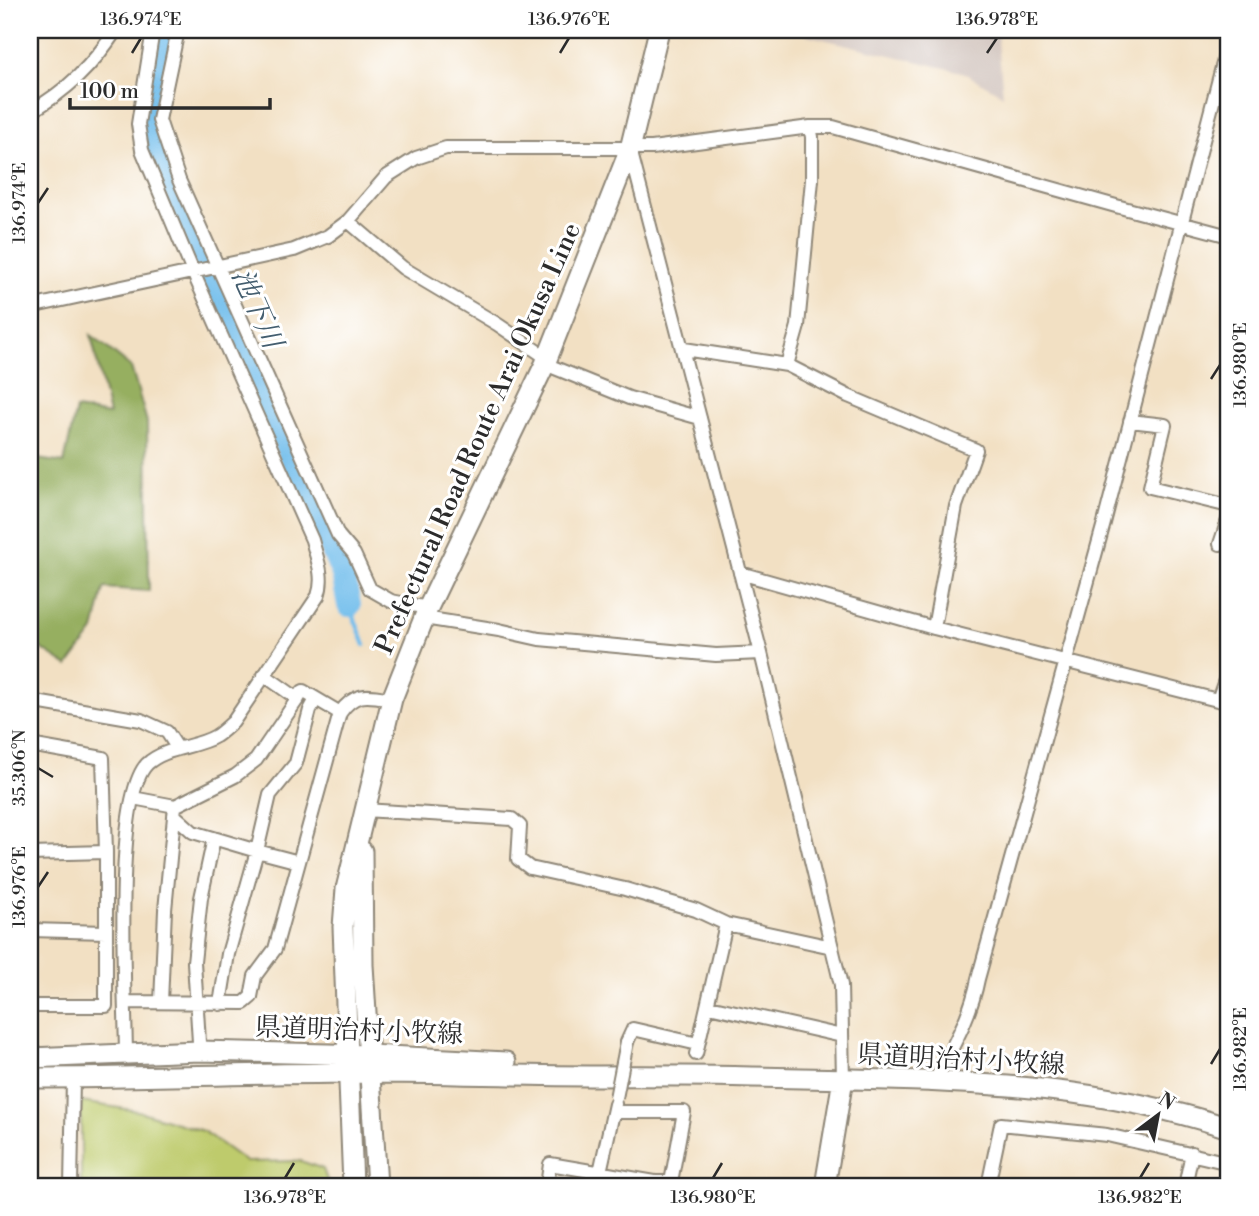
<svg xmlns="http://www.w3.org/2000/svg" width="1259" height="1216" font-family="'Libre Bodoni','Noto Serif JP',serif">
	<rect width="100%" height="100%" fill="#fff"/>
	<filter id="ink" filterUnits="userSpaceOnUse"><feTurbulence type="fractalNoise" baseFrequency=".0143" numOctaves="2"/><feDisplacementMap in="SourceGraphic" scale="14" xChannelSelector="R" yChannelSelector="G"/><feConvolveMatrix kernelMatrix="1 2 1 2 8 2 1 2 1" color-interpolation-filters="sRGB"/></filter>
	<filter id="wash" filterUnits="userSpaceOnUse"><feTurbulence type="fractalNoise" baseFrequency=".00686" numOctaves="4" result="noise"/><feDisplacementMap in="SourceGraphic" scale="28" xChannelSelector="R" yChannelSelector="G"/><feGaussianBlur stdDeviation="1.57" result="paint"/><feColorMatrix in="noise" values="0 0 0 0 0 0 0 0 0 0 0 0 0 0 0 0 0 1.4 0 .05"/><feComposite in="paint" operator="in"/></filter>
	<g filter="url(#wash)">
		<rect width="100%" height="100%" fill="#f2e0c3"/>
		<path fill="#cfc1ba" d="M785,30h212l6,65 -41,-23z"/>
		<path fill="#becb6c" stroke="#747b4c" stroke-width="2" d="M81,1102l57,9 65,20 43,31 55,-1 22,8 6,17h-248z"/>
		<path fill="#96af60" stroke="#606d46" stroke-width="2" d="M91,335l40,32 16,55 2,169 -45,-3 -10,43 -26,35 -38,-25v-183l34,5 12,-54 33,6z"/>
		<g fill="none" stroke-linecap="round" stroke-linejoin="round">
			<path stroke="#72beec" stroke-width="4.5" d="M349,605l16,40"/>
			<path stroke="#72beec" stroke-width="24" d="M165,30l-17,62v24l5,30 190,428 6,31"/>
		</g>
	</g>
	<g filter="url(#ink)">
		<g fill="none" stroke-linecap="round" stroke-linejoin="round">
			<g stroke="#8e8677" stroke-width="16">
				<path id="street" d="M178,30l-19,90 20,60 159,355 16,19 16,35 21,12 37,7
					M30,112c38,-22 62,-46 86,-82
					M630,149l131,504 80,332 2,94
					M348,221l55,47 94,56 50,34
					M30,307l264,-57 34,-14 20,-15 38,-44 30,-19 30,-10h206l158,-21h23l283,79 113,30
					M684,349l103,16 11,-39 14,-146v-43l-2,-10
					M545,364l84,34 71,20
					M787,365l61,31 128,54 -20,56 -22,122
					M1130,421l35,4 -15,62 79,19
					M1220,544l9,-27
					M740,573l194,55 295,75
					M424,618l75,12 40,9 177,16 45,-2
					M264,675l34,24
					M1218,700l11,-31
					M30,701l111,19 26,12 11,17
					M30,745l73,13 3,94v154h-76
					M133,798l42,8
					M364,810l148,9 8,7 -2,33 12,9 95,21 71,21 30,14 106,23
					M174,815l19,17 64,19 13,-56 26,-32 14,-53 6,-11
					M30,854l76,-2
					M30,930l76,2
					M125,1002l119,1 7,-6 4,-21 20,-27 65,-236c15,-22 28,-18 52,-14
					M161,1002l4,-92 10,-104 60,-30 21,-16 47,-69 37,22
					M220,1004l8,-50 29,-103 42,11
					M709,1006l133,30
					M199,1042l-5,-80 7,-64 13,-60
					M627,1042l6,-13 65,15
					M696,1054l30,-130
					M126,1056c0,-56 -14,-256 21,-292 18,-17 49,-16 69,-28 6,-4 12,-10 17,-14l85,-126c7,-19 -1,-37 -6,-56l-119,-268 -51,-122 -4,-26 15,-94
					M935,1081c17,-34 36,-65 43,-102l126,-456 125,-483
					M30,1145h2l-1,41
					M600,1172l15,-68
					M71,1186l2,-108
					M547,1186l3,-22 105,18h16l13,-70h-70
					M988,1186l13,-62 106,11 122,28
					M1185,1186l7,-33"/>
			</g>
			<g stroke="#8e8677" stroke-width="23">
				<path id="secondary" d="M362,851l1,114 14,221
					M30,1058l169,-7 170,4 137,7
					M30,1078c113,0 226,-5 339,-5 76,0 153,3 230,3 84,-1 169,1 254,3 131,3 250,8 376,49
					M353,1186l-10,-259 3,-38 46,-190 36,-91 117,-244 85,-215 29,-119
					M825,1186l18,-107"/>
			</g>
			<use href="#street" stroke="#fff" stroke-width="12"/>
			<use href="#secondary" stroke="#fff" stroke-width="19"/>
			<g stroke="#8e8677" stroke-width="16" stroke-linecap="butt">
				<path id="street-bridge" d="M616,1098l11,-56"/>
			</g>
			<use href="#street-bridge" stroke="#fff" stroke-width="12"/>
		</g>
	</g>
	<path fill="none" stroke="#2b2b2b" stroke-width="2.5" d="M132,53l9,-15M560,53l9,-15M987,53l10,-15M38,203l10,-15M1211,379l9,-14M38,768l15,9M38,887l10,-15M1211,1064l9,-15M285,1178l9,-15M713,1178l9,-15M1140,1178l9,-15"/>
	<g text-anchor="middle" stroke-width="6" stroke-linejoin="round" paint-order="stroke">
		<g font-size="26" fill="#2b2b2b" stroke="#fff">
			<text transform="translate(477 438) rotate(-66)" y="9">Prefectural Road Route Arai Okusa Line</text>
			<text transform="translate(359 1030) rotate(2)" y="9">県道明治村小牧線</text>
			<text transform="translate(961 1059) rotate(3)" y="9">県道明治村小牧線</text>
		</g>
		<g font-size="28" font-style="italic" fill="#445e6f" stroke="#fff">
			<text transform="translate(258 308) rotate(66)" y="10">池下川</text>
		</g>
	</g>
	<rect width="1259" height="1216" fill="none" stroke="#fff" stroke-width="77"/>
	<g transform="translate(1158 1115) rotate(32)" stroke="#ffffff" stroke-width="5" paint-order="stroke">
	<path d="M0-5L12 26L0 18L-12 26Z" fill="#2b2b2b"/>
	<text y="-10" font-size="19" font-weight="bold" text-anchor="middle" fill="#2b2b2b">N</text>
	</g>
	<path d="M70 98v10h200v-10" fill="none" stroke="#2b2b2b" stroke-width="3.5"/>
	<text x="80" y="98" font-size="21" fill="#2b2b2b" stroke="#ffffff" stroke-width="5" paint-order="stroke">100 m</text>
	<rect x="38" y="38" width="1182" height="1140" fill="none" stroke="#2b2b2b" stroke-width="2.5"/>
	<g font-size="18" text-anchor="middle" fill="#2b2b2b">
		<text x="141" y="25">136.974°E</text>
		<text x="569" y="25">136.976°E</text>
		<text x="997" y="25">136.978°E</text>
		<text transform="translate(19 203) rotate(-90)" y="6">136.974°E</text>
		<text transform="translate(1240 365) rotate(-90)" y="6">136.980°E</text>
		<text transform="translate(19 768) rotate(-90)" y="6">35.306°N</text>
		<text transform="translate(19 887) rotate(-90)" y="6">136.976°E</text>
		<text transform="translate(1240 1049) rotate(-90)" y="6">136.982°E</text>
		<text x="285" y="1203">136.978°E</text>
		<text x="713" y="1203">136.980°E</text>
		<text x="1140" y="1203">136.982°E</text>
	</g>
</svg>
